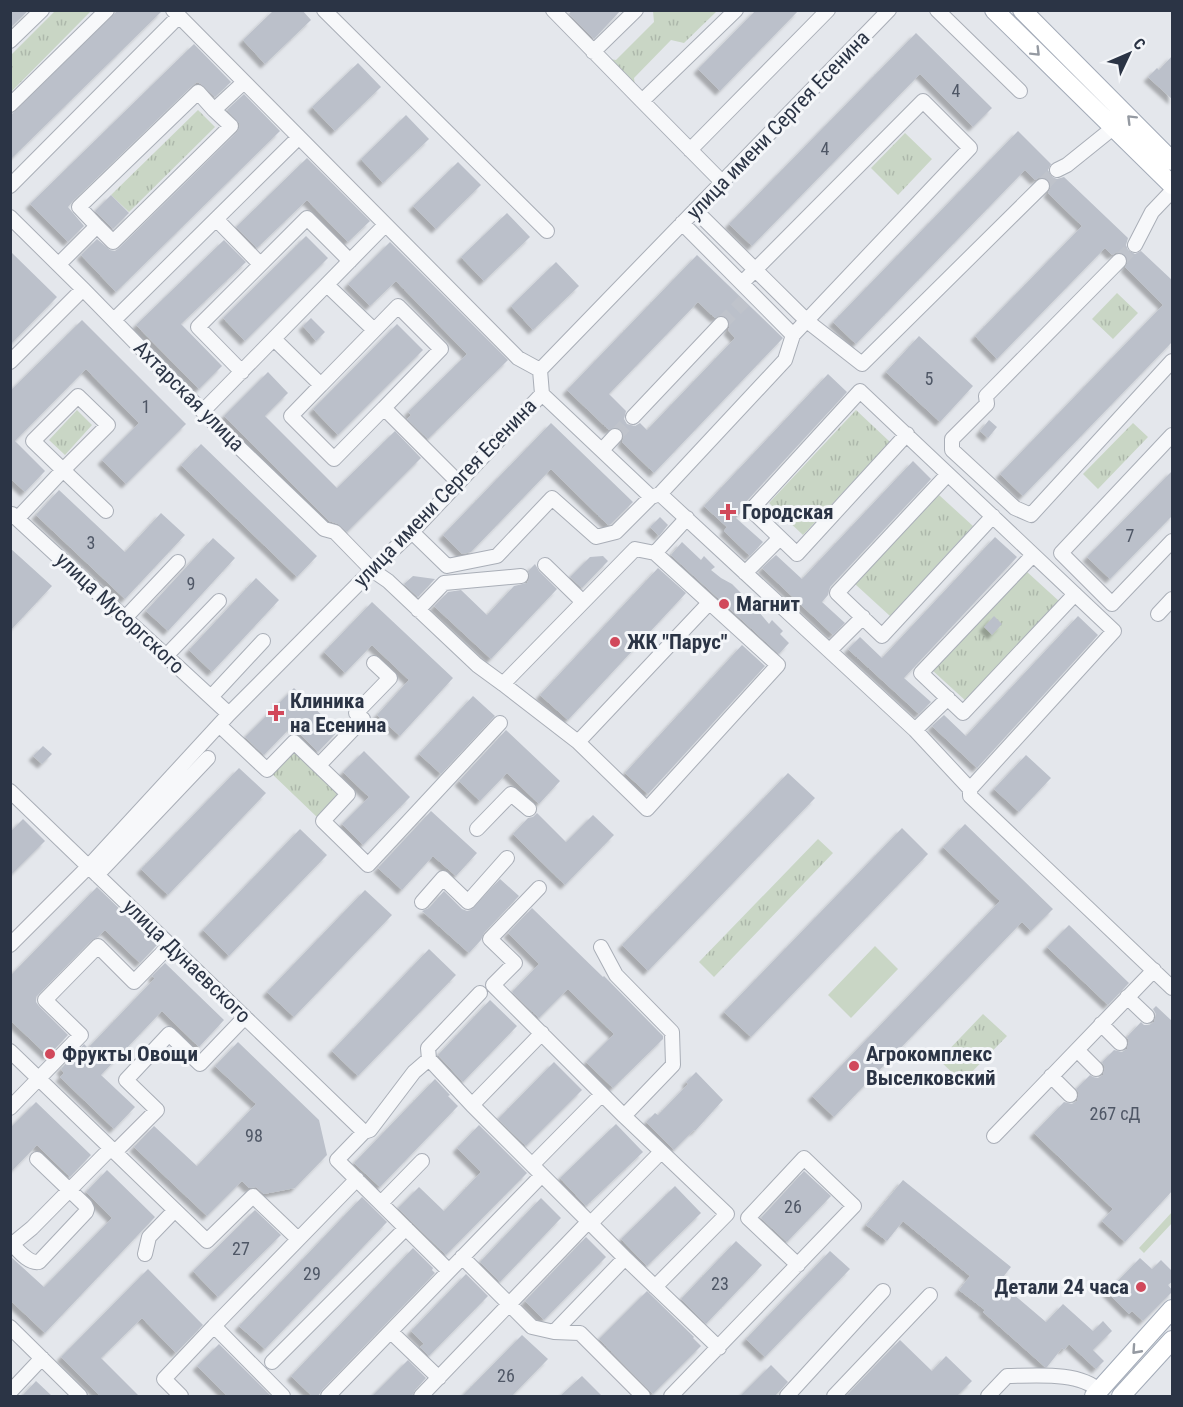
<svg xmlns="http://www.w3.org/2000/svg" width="1183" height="1407" font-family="'Roboto Condensed',sans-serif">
	<defs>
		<pattern id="park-tufts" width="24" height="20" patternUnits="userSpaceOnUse" patternTransform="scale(1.5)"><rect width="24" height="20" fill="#c9d6c5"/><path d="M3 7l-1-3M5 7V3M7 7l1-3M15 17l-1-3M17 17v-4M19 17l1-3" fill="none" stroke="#adb8ab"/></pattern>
		<filter id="shadow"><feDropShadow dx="-4.5" dy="4.5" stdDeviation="1.5" flood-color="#0004"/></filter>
	</defs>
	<rect width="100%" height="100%" fill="#e4e7ec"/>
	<path fill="#c9d6c5" d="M875,946l23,23 -47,49 -23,-23z
		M1172,1212v11l-28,30 -5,-5z"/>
	<path fill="url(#park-tufts)" d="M55,11h36l-80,81v-37z
		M653,11h64l-33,32 -13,-3 -37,38 1,8 -28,-24 3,-3 6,1 38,-38z
		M198,110l17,17 -86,85 -18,-17z
		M905,133l27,26 -34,36 -27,-27z
		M1117,293l21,20 -25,26 -21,-20z
		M77,410l15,15 -27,30 -16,-15z
		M856,410l34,32 -87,93 -34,-32z
		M1133,423l15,14 -50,52 -15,-15z
		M939,495l34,31 -83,90 -35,-32z
		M1026,571l34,31 -93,100 -35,-32z
		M293,747l50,47 -24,25 -49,-47z
		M818,839l15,14 -119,124 -15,-15z
		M983,1014l24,22 -45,46 -23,-22z"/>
	<path fill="#bbc0ca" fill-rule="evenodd" filter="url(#shadow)" d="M10,10h19l-19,18z
		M118,10h45l-153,150v-44z
		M274,10h28l9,10 -46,44 -22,-24z
		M572,10h49l-27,29 -25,-25z
		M756,10h43l-79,81 -22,-22z
		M916,33l76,75 -19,19 -53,-53 -168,172 -23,-22z
		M194,44l37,38 -16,15 -14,-13 -4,-2 -5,4 -119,115 -5,6 16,19 -16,16 -38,-38z
		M1173,55v45l-25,-23 9,-9 2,2z
		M358,63l23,24 -46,44 -23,-24z
		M244,94l36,37 -164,161 -35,-37 16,-16 13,11 5,1 4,-3 118,-116 3,-6 -1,-3 -12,-13z
		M406,115l23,24 -46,44 -22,-24z
		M1018,131l33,33 -3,6 4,7 5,2 7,-2 64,61 -2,7 2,5 7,4 6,-3 32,30v60l-150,155 -23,-22 163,-169 -38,-38 2,-3 1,-5 -3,-5 -8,-2 -5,3 -7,-7 -108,111 -22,-23 107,-110 -34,-33 2,-4 1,-5 -3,-5 -8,-2 -5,3 -10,-10 -169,174 -23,-22z
		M307,158l63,63 -22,21 -41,-42 -50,48 -21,-21z
		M458,162l23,23 -45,44 -23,-23z
		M111,195l18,18 -16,16 -18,-18z
		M507,213l23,24 -46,44 -23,-24z
		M306,236l22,22 -83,83 -22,-23z
		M224,240l22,22 -65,62 41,42 -23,23 -63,-64z
		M390,242l118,118 -80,79 -21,-20 4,-4 -3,-3 59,-58 -71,-73 -26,25 -22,-22z
		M10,251l47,46 -47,48z
		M697,255l86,83 -129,135 -32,-31 2,-5 -3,-7 -5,-3 -7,3 -42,-40zM698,302l17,16 8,-3 5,3 2,8 -2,4 7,8 -88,92 -7,-7 -5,3 -8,-2 -3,-5 2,-8 -17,-17z
		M556,262l23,24 -46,44 -22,-24z
		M311,318l14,14 -9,9 -13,-15z
		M82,320l104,104 -60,60 -24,-24 37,-37 -53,-54 -71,72 30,30 -20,21 -15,-14v-87z
		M397,324l26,26 -85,85 -25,-26z
		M919,336l54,50 -33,36 -54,-50z
		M268,372l20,21 -23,23 72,72 58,-57 26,27 -74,74 -9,-8 -9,-3 -105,-105z
		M828,374l19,18 -103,112 -2,7 -6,7 27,24 -13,14 -26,-25 3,-4 -23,-21z
		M989,420l8,7 -9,11 -8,-7z
		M551,423l82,79 -22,22 -3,1 -57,-56 -80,83 -9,2 -19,-19z
		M201,444l116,112 -20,21 -116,-112z
		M913,461l18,18 -101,108 -2,8 -6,7 23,21 -12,12 -71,-67 14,-13 26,24z
		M1173,470v45l-63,64 -23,-22z
		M59,490l66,62 36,-39 24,22 -60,64 -89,-84z
		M660,517l8,8 -9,11 -9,-9z
		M995,537l22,20 -113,121 27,24 -12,12 -71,-65 12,-12 22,21z
		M213,538l22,20 -67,73 -22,-20z
		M682,542l19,18 3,-4 11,11 -4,3 10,8 11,6 21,21 16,19 3,-4 11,11 -3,3 9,9 -10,11 -108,-99z
		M10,548l42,38 -42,45z
		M603,556l5,5 -26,27 -12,-11 20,-20z
		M535,564l4,7 18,18 -66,70 -57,-53 14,-14 13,-2 26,25 27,-29 13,-3 3,-7 -2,-5z
		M658,568l28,25 -118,127 -28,-25z
		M413,576l22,3 -17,18 -14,-13z
		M256,578l23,22 -67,72 -23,-22z
		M372,602l81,76 -53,58 -23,-21 32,-35 -37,-35 -27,28 -21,-21z
		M994,616l8,8 -10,11 -8,-8z
		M1078,616l20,19 -121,133 -45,-42 12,-11 22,21z
		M742,645l23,21 -117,128 -23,-21z
		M294,688l44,43 -20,21 -26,-26 -28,29 -19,-18z
		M473,696l22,20 -54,58 -22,-20z
		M506,730l54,51 -21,23 -32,-31 -27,28 -21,-20z
		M43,746l9,8 -10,10 -9,-8z
		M364,751l46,46 -47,48 -21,-21 27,-27 -26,-25z
		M1026,755l25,23 -32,34 -25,-23z
		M239,768l27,25 -98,102 -27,-26z
		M788,773l27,25 -167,173 -26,-26z
		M431,811l46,42 -21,23 -23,-20 -31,34 -24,-22z
		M537,813l29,29 27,-27 21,20 -49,50 -52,-51 15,-16 5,-1z
		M23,819l22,22 -35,35v-44z
		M965,824l88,85 -22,22 -9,-9 -188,195 -22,-21 188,-195 -57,-54z
		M902,828l26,26 -177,183 -27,-25z
		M300,829l27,26 -98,101 -26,-26z
		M500,879l19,17 -35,37 -3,7 -12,13 -47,-42 7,-3 15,-17 18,18 5,2 4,-1z
		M97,887l60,58 -17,18 -35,-33 -7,7 -6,3 -56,57v5l3,4 29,29 -20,21 -38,-36v-44z
		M365,890l27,25 -98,102 -27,-25z
		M532,908l71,69 1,-1 59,60v3l-50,49 -27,-26 28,-28 -45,-44h-2l-28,28 -27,-26 27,-28 -31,-31z
		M1069,925l60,58 -21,22 -61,-58z
		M429,949l27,26 -98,101 -26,-25z
		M165,963l59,57 -25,27 -37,-36 -61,64 34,32 -21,22 -54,-52 4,-4 -3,-4 23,-25 4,4 67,-70 -3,-2z
		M490,1000l27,26 -54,56 -25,-27z
		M1156,1006l17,16v168l-48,52 -23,-21 11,-12 -79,-76 30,-31 8,2 5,-3 2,-8 -3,-4 14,-14 3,2 5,1 5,-3 2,-8 -3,-5 12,-12 8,2 5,-3 2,-8 -2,-4 14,-15 3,3h5l5,-3 2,-8 -3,-5z
		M238,1042l81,78 8,35 -32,33 -31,6 -8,-7 -7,1 -7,-7 -35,35 -73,-69 20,-21 43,40 59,-62 -41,-38z
		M554,1062l28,28 -56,56 -28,-27z
		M696,1072l27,28 -28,31 -1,-1 -20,20 -28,-28 9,-9 3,2 30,-31 -2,-2z
		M435,1079l15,16 -2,1 10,10 -78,81 -26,-24z
		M36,1102l55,53 -21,22 -33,-32 -27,28v-45z
		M616,1124l27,28 -57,54 -26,-28z
		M479,1125l48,48 -81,82 -48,-47 21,-21 25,24 37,-39 -24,-24z
		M107,1170l48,47 -110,116 -35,-33v-44l34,31 68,-69 -26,-26z
		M804,1171l27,25 -44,46 -26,-24z
		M903,1180l108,87 -12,15 47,40 17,-18 30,27 10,-10 9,10 -19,19 11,11 -8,8 -27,-25 -5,6 -2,-2 -15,19h-2l-62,-55 2,-2 -26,-20 11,-14 -67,-55 -16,20 -21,-16z
		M675,1186l26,27 -54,53 -26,-27z
		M362,1197l25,25 -122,127 -26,-23z
		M541,1198l20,20 -61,64 -20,-20z
		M255,1210l26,25 -63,62 -25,-26z
		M586,1237l20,20 -62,63 -19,-19z
		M736,1241l26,24 -56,59 -25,-25z
		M413,1248l20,20 -1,2 3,3 -113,117 -4,6h-6l-21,-20z
		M830,1251l20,18 -85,88 -19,-18z
		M1140,1258l12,11 9,-9 12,12v9l-5,4 5,6 -30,30 -11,-10 -3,3 -22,-22z
		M148,1269l55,56 -27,28 -34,-35 -41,40 38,38h-39l-39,-39z
		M466,1274l22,22 -59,60 -9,-9 4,-3 -13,-13z
		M647,1291l47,46 -1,1 8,8 -48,48 -54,-55z
		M522,1335l26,24 -36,37h-50z
		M900,1340l32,31 14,-15 26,25 -15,15h-111z
		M219,1344l52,52h-44l-30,-30z
		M408,1360l18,18 -11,12 -3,6h-40z
		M771,1365l17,17 -13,14h-35z
		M582,1376l20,20h-42z
		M36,1381l16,15h-30z"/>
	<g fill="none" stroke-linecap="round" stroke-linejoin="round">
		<path stroke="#bfc3cb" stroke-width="14" stroke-dasharray="14 7" stroke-linecap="butt" d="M1042,186l15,-16
			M1119,261l16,-16
			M721,324l23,-23
			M615,436l18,-19"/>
		<g stroke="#a9aeb7" stroke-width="16">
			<path id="minor" d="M173,10l345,348 22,12
				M324,10l223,221
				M553,10l89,91
				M937,10l83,81
				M10,41l32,-31
				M593,52l43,-42
				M10,105l97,-95
				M690,150l138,-140
				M1057,170l10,-5 46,-37
				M722,182l-80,-81 94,-91
				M10,186l168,-169
				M695,210l112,111 55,43 180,-178
				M10,217l73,72 137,140 104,100 11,3 37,38 16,11 89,84 26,19 132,-135 20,4 123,112 -131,144 -69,-67 -75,-58
				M216,219l44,45
				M97,226l16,16 118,-116 -17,-16
				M1135,245l17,-33 20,-21
				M1119,261l-133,135 1,8 -35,35v11l63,58 16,7 141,-154
				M59,264l38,-38 -18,-19 119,-115 16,18 29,-27
				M742,283l181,-182 47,47 -177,187
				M327,285l47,45
				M114,320l184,-182
				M274,339l47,46 -30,31 43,43 50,-51 74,74
				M10,362l73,-73
				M242,372l-44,-45 109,-109 43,43
				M321,385l77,-79 43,43 -57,59
				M542,394l109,103 9,-3 255,236 55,59v7l202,192
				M203,411l182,-186
				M633,417l88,-93
				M907,434l-110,120 -46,-44 109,-119 254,240 -144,158
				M1172,435l-111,118 51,51 60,-63
				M602,450l13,-14
				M948,474l-111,119 45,43 111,-120
				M660,494l125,-134 8,-25 -111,-112
				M12,514l217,200
				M17,519l46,-49 -30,-29 45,-45 30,29 -45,45 43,41
				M412,532l35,34 50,-10 55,-58 44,39 20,-5 35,-35
				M655,553l32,-35
				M1033,555l-112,118 42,40 112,-119
				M545,565l38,37
				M745,573l35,-35
				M418,610l26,-27 77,-7
				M1158,614l14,-15
				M125,618l53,-56
				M830,650l33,-33
				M166,656l53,-55
				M211,697l52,-56
				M356,713l34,-35 -16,-15
				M219,725l48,45 27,-28 54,52 -25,27 45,44 132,-142
				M915,730l33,-32
				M578,742l131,-139
				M319,765l44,-46
				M10,791l354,341
				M477,829l34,-35 18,15
				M97,875l111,-117
				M539,888l-49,51 25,24 -22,22 131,131 103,98 -72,73
				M422,902l21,-24 25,24 39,-44
				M10,945l79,-79 140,-152 143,-144 40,-38 130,-138 -2,-24 349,-360
				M601,947l15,28 56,57 1,33 -49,51
				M480,993l-52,55 1,11 43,46 153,153 94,90
				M1127,997l20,19
				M1101,1024l19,19
				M1077,1050l19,19
				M10,1051l197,190 46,-45 45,43
				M429,1059l-15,13 -44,58 -6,2 -27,28 112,111
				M1051,1076l19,19
				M472,1105l70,-72
				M10,1108l71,-73 -36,-35 53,-54 36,36 36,-37
				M994,1136l160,-166
				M115,1152l42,-42 -31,-30 43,-46 31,30 45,-47
				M532,1165l70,-71
				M381,1203l41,-42
				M591,1223l70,-71
				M10,1242c8,8 18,22 29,20l47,-50 1,-3 -2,-4 -48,-46
				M10,1246l22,-18 79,-80
				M145,1254l4,-17 26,-27
				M462,1257l70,70 22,5 26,1 63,63
				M214,1326l143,-147
				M10,1327l70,69
				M391,1332l48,46
				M554,1332l71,-74
				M272,1362l134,-134
				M10,1392l32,-34
				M181,1396l-17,-17 50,-53 69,70
				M328,1396l214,-221
				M421,1396l168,-175
				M671,1396l183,-190 -50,-48 -56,60 50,47
				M787,1396l96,-105
				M834,1396l96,-101
				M988,1396l19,-20c26,0 73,-5 92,15"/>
		</g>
		<g stroke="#a3abb8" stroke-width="20">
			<path id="major" d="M994,10l178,175
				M1022,10l150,151
				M1094,1396l78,-87
				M1121,1396l51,-56"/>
		</g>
		<use href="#minor" stroke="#f7f8fa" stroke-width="14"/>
		<use href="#major" stroke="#fff" stroke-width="18"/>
	</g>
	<defs><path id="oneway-chevron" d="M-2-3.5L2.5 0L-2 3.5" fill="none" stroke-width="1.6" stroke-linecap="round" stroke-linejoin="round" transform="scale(1.5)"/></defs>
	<g stroke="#959aa2">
		<use href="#oneway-chevron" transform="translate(1036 52) rotate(45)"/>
		<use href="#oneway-chevron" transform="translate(1131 119) rotate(-135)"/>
		<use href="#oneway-chevron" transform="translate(1136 1350) rotate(132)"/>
	</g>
	<g fill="#d1495b" stroke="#f4f6f9" stroke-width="2">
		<path d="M725 503h6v6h6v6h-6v6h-6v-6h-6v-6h6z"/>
		<circle cx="724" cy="604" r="6"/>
		<circle cx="615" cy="642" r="6"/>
		<path d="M273 704h6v6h6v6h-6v6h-6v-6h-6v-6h6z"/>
		<circle cx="50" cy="1054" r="6"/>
		<circle cx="854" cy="1066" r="6"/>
		<circle cx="1141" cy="1287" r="6"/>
	</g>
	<g text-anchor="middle" stroke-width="6" stroke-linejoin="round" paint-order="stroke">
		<g font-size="18" fill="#4f5766">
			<text x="956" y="97">4</text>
			<text x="825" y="155">4</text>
			<text x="929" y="385">5</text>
			<text x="146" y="413">1</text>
			<text x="1130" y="542">7</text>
			<text x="91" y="549">3</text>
			<text x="191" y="590">9</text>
			<text x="1115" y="1120">267 сД</text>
			<text x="254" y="1142">98</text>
			<text x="793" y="1213">26</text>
			<text x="241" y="1255">27</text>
			<text x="312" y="1280">29</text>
			<text x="720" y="1290">23</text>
			<text x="506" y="1382">26</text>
		</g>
		<g font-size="21" fill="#2b3445" stroke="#f4f6f9">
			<text transform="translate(778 125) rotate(-46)" y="7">улица имени Сергея Есенина</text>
			<text transform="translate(189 396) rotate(45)" y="7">Ахтарская улица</text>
			<text transform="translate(445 493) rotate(-46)" y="7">улица имени Сергея Есенина</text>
			<text transform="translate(120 613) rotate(43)" y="7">улица Мусоргского</text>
			<text transform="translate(187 961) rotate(44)" y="7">улица Дунаевского</text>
		</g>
		<g font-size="21" font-weight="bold" fill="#2b3445" stroke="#f4f6f9" text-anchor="start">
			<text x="742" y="519">Городская</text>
			<text x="736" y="611">Магнит</text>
			<text x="627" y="649">ЖК "Парус"</text>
			<text x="290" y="708">Клиника<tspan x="290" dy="24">на Есенина</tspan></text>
			<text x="62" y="1061">Фрукты Овощи</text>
			<text x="866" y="1061">Агрокомплекс<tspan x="866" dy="24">Выселковский</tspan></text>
			<text x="1129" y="1294" text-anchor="end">Детали 24 часа</text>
		</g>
	</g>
	<rect width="1183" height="1407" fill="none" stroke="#2b3445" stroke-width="24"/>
	<g transform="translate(1129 54) rotate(46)" stroke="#f4f6f9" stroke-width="4.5" paint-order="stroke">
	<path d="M0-4.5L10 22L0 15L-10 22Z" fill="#2b3445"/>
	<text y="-9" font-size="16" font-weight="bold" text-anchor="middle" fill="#2b3445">С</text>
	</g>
</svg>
